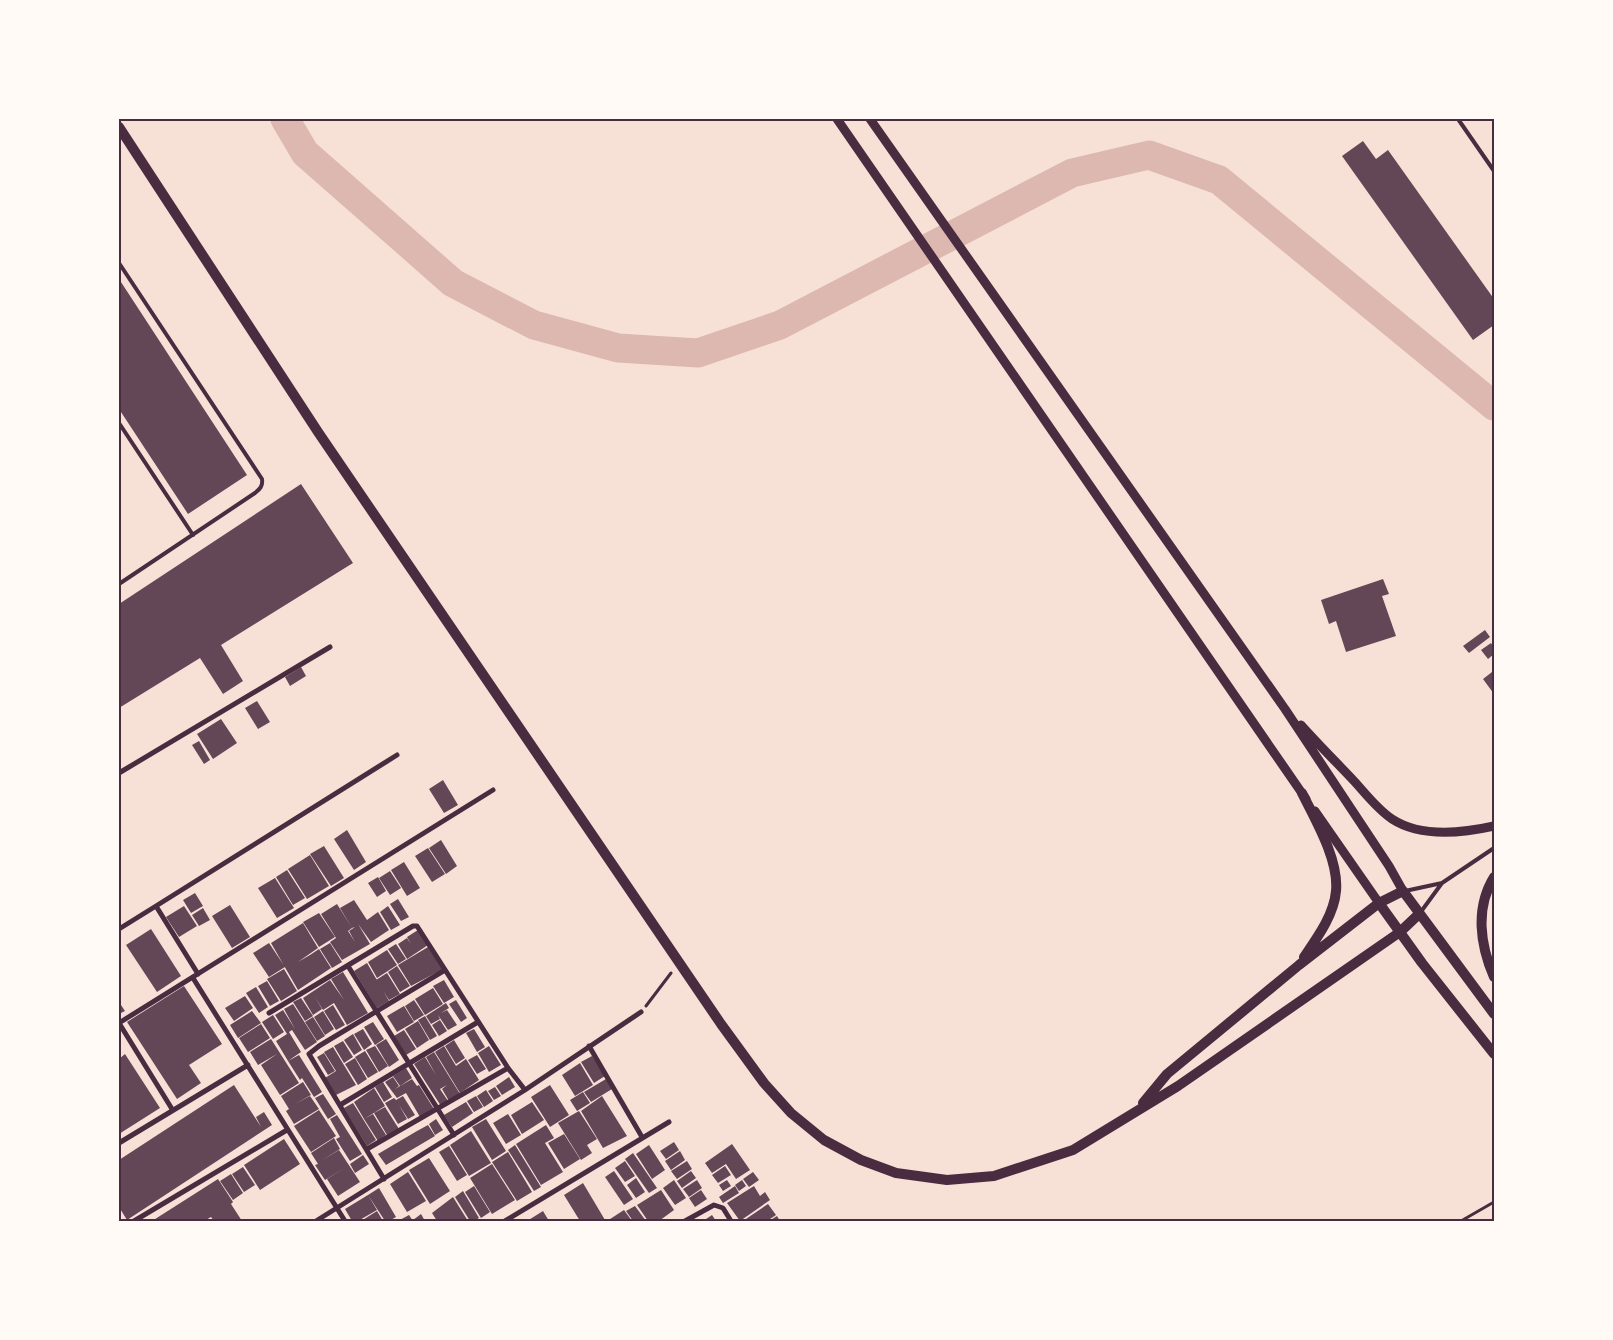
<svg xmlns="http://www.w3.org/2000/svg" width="1613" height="1340" font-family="Roboto,sans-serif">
	<rect width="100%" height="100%" fill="#f7e1d7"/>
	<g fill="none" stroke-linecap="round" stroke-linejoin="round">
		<path stroke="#dcb8b0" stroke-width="29" d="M285,119l20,34 148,130 81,42 84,23 80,5 82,-28 292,-152 77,-18 70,25 275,226"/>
	</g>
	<path fill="#644757" d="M1363,141l13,18 12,-9 106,149v26l-21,15 -131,-184z
		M119,279l128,196 -59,39 -69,-105z
		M301,484l52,79 -132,82 22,36 -20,13 -23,-36 -81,50v-104z
		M1383,579l6,15 -7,2 14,40 -50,16 -10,-31 -7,3 -8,-24z
		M1485,630l5,7 -21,16 -6,-7z
		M1491,643l3,5v6l-6,5 -7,-9z
		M301,667l5,9 -16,10 -5,-9z
		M1492,672l2,3v19l-11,-15z
		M257,701l13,21 -12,7 -13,-21z
		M221,719l16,24 -24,16 -16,-25z
		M199,741l11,19 -6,4 -12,-19z
		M443,780l15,25 -14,8 -15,-24z
		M347,830l19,32 -12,8 -20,-31z
		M441,840l16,26 -11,8 -17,-26z
		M324,846l20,32 -13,8 -21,-32z
		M428,848l17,26 -13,8 -17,-26z
		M310,855l19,31 -22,13 -19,-30z
		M404,862l16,26 -13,8 -16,-26z
		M287,870l18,28 -12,7 -17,-28z
		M390,871l11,17 -11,7 -11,-17z
		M378,877l8,14 -9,6 -9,-14z
		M275,878l19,30 -17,10 -19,-30z
		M195,893l8,13 -12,7 -8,-13z
		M398,899l11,18 -8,4 -11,-17z
		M354,900l13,20 11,-8 11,18 -18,12 -13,-18 12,20 -28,16 -12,-18 6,-4 -15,-24 16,-10 15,24 -4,3 7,11 -6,-11 6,-4 -3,1 -12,-20z
		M230,905l20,32 -18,11 -20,-32z
		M184,906l13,20 -18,11 -13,-20z
		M388,906l12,19 -9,5 -11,-18z
		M203,908l7,12 -11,6 -7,-11z
		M319,913l16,24 -16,10 -16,-25z
		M303,923l15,25 -20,14 12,-7 4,6 -4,-6 9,-6 12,19 -33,22 -27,-47z
		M151,929l30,47 -24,16 -31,-47z
		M418,930l10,15 -21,14 -9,-15 9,-6 4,6 -4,-7z
		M269,943l16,24 -16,10 -16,-24z
		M330,943l12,19 -10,6 -12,-19z
		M396,944l10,15 -8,5 -10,-15z
		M428,947l15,22 -32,17 -13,-21z
		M387,950l10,15 -20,13 -9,-16z
		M367,963l22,38 -12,7 -23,-37z
		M397,966l13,20 -10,6 -12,-20z
		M284,969l13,22 -16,10 -14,-22z
		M343,972l25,41 -21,12 -13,-22 -11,7 -8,-13 7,12 -9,6 -10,-17 27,-18 14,20 -13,-21z
		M387,973l13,21 -11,6 -13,-20z
		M444,980l10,17 -10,6 -11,-17z
		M267,981l12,20 -9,5 -12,-20z
		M184,986l38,58 -33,21 12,18 -24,16 -50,-77z
		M256,987l12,20 -9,6 -13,-20z
		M433,988l10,16 -18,11 -10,-16z
		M245,996l8,12 -19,13 -9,-13z
		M301,998l12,18 -8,5 -12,-19z
		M414,1000l10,15 -10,6 -9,-15z
		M456,1000l11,18 -6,4 -12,-18z
		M119,1002l6,9 -6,3z
		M446,1003l3,5 -8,5 6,-3 10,15 -9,5 -10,-15 2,4 -9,5 -5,-8z
		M293,1004l24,38 -12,8 -13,-20 -3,2 12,20 -13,9 -12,-20 11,-7 -12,-19 8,-5 12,19 -11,-20z
		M333,1005l12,20 -9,5 -12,-19z
		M404,1006l10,16 -17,10 -10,-16z
		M252,1011l9,12 -23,15 -8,-13z
		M323,1011l11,18 -9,6 -11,-18z
		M273,1015l11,17 -11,7 -11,-17z
		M425,1016l12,20 -7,4 -12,-20z
		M313,1017l12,19 -8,5 -12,-19z
		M440,1020l7,11 -8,5 -7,-11z
		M418,1021l11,19 -12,8 -12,-19z
		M373,1022l11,17 -9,6 -11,-18z
		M261,1024l9,14 -22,14 -9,-14z
		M363,1029l9,15 -8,6 -10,-16z
		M474,1029l11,18 -8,5 -11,-19z
		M404,1030l12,19 -10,6 -12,-19z
		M353,1034l9,16 -8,5 -10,-15z
		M271,1039l28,44 -19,12 -19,-30 16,-11 -19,11 -8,-13z
		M386,1039l13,21 -10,7 -13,-22z
		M454,1040l11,18 -9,6 -11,-18z
		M343,1041l10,16 -9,6 -10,-17z
		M375,1046l13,20 -9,6 -13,-22z
		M444,1046l12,20 10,-7 13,21 -19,13 -25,-41z
		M489,1046l12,19 -12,7 -11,-19z
		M333,1047l23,38 -20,10 -11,-17 11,-7 -12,-19z
		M365,1051l13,21 -10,6 -13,-21z
		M434,1052l26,42 -11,7 -7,-12 5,-4 -7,4 8,12 -7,5 -27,-42 11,-7 11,18 -10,-18z
		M324,1053l11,18 -7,4 -11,-18z
		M125,1054l35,54 -41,26v-75z
		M299,1055l23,37 -8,5 -12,-19 -2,2 -12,-19z
		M477,1055l9,14 -9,5 -9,-14z
		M592,1056l13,20 -11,7 -13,-21z
		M355,1058l12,21 -9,6 -13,-21z
		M580,1063l13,22 -18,11 -13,-21z
		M406,1068l6,10 -12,8 -7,-10z
		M393,1077l6,9 -4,3 17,-10 5,7 2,-1 15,24 -14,8 -14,-24 -9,5 -12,-16z
		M509,1077l6,10 -13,8 -6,-9z
		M606,1079l6,10 -21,13 -7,-10z
		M303,1082l8,13 -16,9 15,-8 9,13 -25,15 -8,-13 3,-2 -8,-13z
		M383,1082l9,15 -8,5 -9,-15z
		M234,1085l27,42 -5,-10 8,-5 8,13 -145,95 -8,-13v-47z
		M550,1085l19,30 -19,12 -19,-30z
		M495,1087l6,9 -7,4 -6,-9z
		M374,1088l11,18 -21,13 -10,-17z
		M486,1090l7,11 -9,6 -7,-11z
		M583,1092l7,11 -13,8 -7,-11z
		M323,1094l13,20 -8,5 -13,-21z
		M403,1096l12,19 -7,4 -9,-14 8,14 -9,5 -13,-21 9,-5 2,2z
		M476,1096l7,11 -9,5 -7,-11z
		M602,1096l25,40 -24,12 -22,-37z
		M466,1102l7,11 -21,14 -8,-12z
		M532,1102l12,18 -22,14 -11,-19z
		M353,1103l23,37 -9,6 -23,-38z
		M385,1107l14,22 -12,6 -13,-22z
		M319,1110l17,26 -25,16 -17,-26z
		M579,1111l18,28 -10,6 5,8 -11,7 -23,-37z
		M373,1114l13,21 -8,6 -14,-22z
		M508,1114l13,21 -15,9 -13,-21z
		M337,1115l25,39 -12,7 -14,-22 4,-2 -10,-18z
		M436,1119l7,11 -8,5 -6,-11z
		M486,1119l20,32 -14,9 -20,-33z
		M428,1125l7,11 -49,29 -8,-11 39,-23 4,7 -4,-7z
		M546,1125l8,13 -9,5 18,29 -22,13 -25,-41z
		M471,1131l20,32 -22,13 -19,-31z
		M564,1134l16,25 -16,10 -16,-26z
		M334,1138l6,11 -19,12 18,-11 21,32 -22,14 -11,-17 19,-12 -21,13 -10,-15 3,-1 -7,-11z
		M284,1139l16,25 -40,26 -16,-25z
		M674,1142l5,8 -13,9 -6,-8z
		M732,1144l18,26 -14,9 -10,-15 -14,9 -7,-10z
		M515,1145l26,42 -7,4 -26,-41z
		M649,1145l16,25 -13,9 -16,-25z
		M449,1146l18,29 -10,6 -18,-29z
		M680,1151l5,9 -14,10 -6,-9z
		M508,1152l24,40 -15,9 -25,-39z
		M633,1153l24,35 -8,5 -24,-34z
		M363,1155l6,9 -14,9 -5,-9z
		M429,1158l21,33 -20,13 -21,-34z
		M625,1161l10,15 -10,6 -10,-14z
		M687,1161l5,8 -15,10 -6,-8z
		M492,1164l23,36 -23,14 -22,-36z
		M725,1166l6,9 -13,8 -6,-8z
		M243,1167l12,18 -11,7 -12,-18z
		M614,1171l19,28 -9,6 -19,-28z
		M691,1171l5,7 -14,10 -5,-7z
		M408,1172l18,29 -19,11 -17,-28z
		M753,1172l6,8 -10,7 -6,-8z
		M231,1174l12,19 -10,7 -13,-19z
		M636,1178l9,14 -9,6 -9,-13z
		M218,1179l15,23 -2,2 11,17h-28l-3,-4 -7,4h-52z
		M674,1180l12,18 -11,7 -12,-17z
		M697,1180l5,8 -13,9 -6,-8z
		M727,1180l4,6 -8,5 -4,-6z
		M742,1180l4,6 -7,5 -4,-6z
		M583,1183l22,37 -2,1h-23l-16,-26z
		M474,1186l16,26 -9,6 -16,-26z
		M735,1186l4,7 -16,10 -4,-6z
		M754,1186l6,10 5,-4 5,8 -30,21 -13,-18z
		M379,1188l17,29 -7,4h-4l-17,-26z
		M661,1190l13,20 -15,11h-11l-11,-16z
		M701,1190l6,9 -12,8 -6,-9z
		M463,1191l16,27 -5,3h-4l-15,-24z
		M368,1195l9,15 -19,11h-6l-7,-12z
		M453,1197l15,24h-31l-5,-8z
		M768,1204l8,11 -9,6h-24z
		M635,1206l11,15h-13l-7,-10z
		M624,1210l8,11h-25z
		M377,1211l6,10h-22z
		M543,1211l6,10h-22z
		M421,1214l4,7h-11l-1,-1z
		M409,1215l4,6h-15z
		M712,1215l4,6h-13z
		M777,1216l3,5h-11z"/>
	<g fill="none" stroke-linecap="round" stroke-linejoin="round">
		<path stroke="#4a2c40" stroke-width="3" d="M646,1006l25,-33
			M1461,1221l33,-19"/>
		<path stroke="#4a2c40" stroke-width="4" d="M1458,119l36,52
			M119,263l143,216c1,7 -2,10 -7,14l-136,91
			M119,423l74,112
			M1405,891l37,-8
			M1420,913l22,-30 52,-35"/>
		<path stroke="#4a2c40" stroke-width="5" d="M119,773l211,-126
			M119,929l37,-23
			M348,966l106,169
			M198,974l-42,-68 241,-151
			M193,978l152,243
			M269,1013l144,-87h4l91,142 17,22
			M589,1046l53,91
			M340,1105l138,-83
			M172,1109l-53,-86 374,-233
			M119,1143l129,-78
			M367,1149l141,-81
			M384,1179l-75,-125 10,-8 126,-76
			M134,1221l153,-91
			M316,1221l209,-131 116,-78
			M505,1221l164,-99
			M685,1221l29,-16 9,3 8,13"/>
		<path stroke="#4a2c40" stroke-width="9" d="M837,119l469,680
			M870,119l415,590 104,157 14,25
			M1301,725c17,19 35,37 53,56 12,13 23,28 38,38 29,19 71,14 102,7
			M1315,811l64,92"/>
		<path stroke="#4a2c40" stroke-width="10" d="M119,127l199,305 403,592 43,59 27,30 33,27 37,20 35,13 51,7 47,-4 79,-26 105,-64 222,-154 19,-18
			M1302,793c14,28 37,67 34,98 -2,24 -19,47 -32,66
			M1494,877c-19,31 -14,68 0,100
			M1379,903l43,60 72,91
			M1143,1103l24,-29 132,-109 80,-62 24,-12 91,123"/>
	</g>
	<rect width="1613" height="1340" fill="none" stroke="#fffaf5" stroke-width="240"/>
	<rect x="120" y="120" width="1373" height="1100" fill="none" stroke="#4a2c40" stroke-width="2"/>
</svg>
